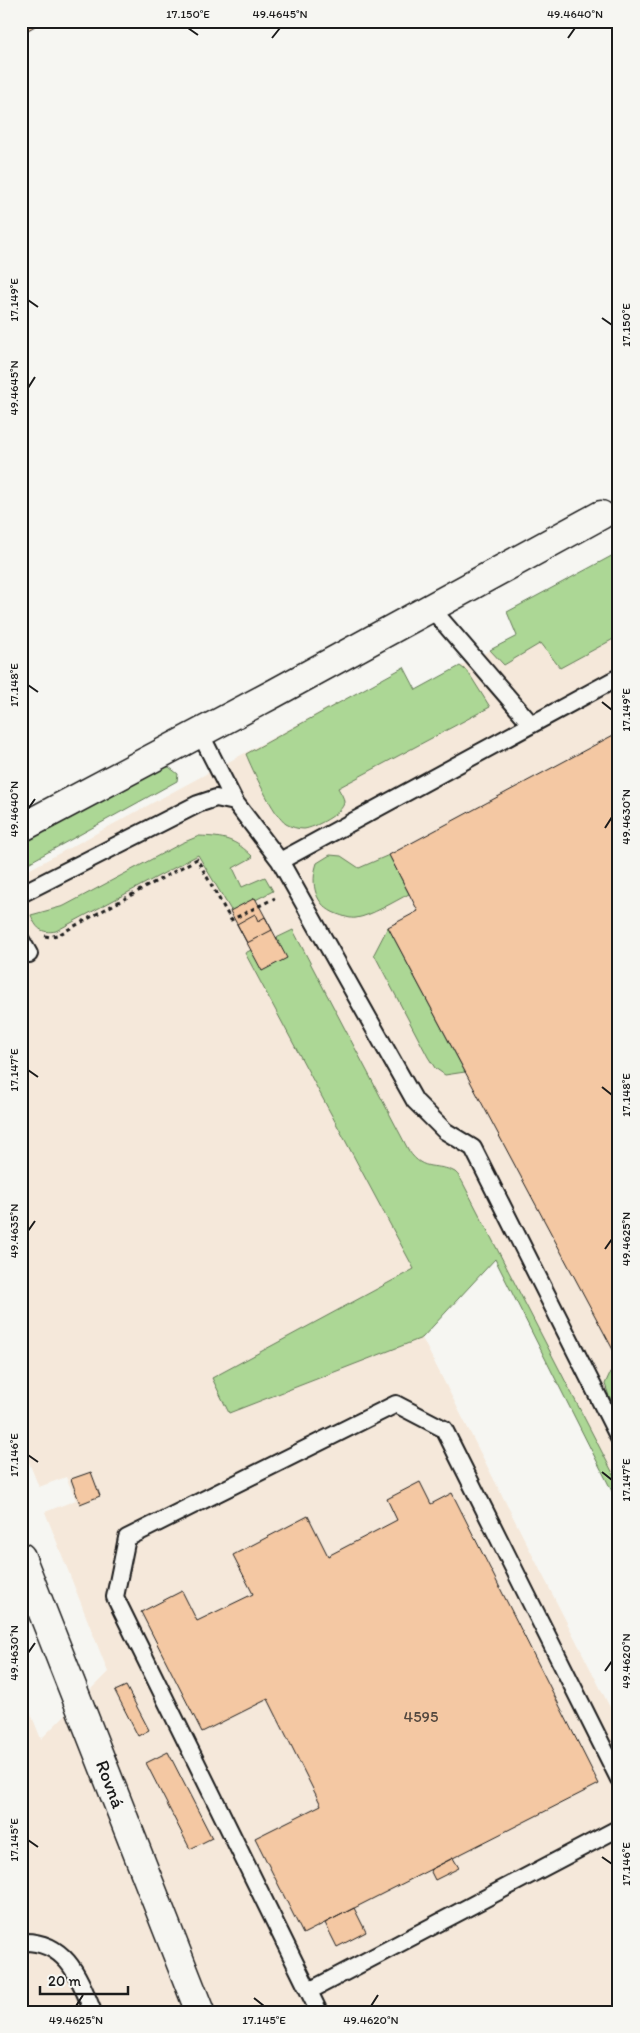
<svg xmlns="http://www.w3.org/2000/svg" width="640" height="2033" font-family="Itim,sans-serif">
	<rect width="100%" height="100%" fill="#f6f6f2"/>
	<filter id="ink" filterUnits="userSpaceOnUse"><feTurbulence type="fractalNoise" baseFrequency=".02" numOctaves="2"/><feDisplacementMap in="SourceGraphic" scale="10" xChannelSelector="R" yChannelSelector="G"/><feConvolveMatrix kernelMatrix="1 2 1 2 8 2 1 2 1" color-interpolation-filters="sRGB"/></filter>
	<g filter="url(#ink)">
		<path fill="#f5e8da" d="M619,552v953l-124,-246 -73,79 197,387v287h-598v-323l20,50 67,-67 -63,-160 31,-12 -10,-23 -27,10 -18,-44v-569l383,-207 12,23 101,-54 -10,-24z"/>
		<path fill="#acd795" stroke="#647a58" d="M619,552v84l-59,32 -19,-25 -37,22 -14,-15 27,-14 -10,-24z
			M460,666l8,6 22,35 -152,81c2,4 6,9 6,14 0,11 -30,26 -40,27 -6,0 -13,-2 -18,-5 -12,-8 -34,-55 -40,-70l158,-87 12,23z
			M138,765l31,2 9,7 -1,7 -156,86v-39z
			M199,836c26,1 36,3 54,21l-20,11 9,19 23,-10 8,14 -41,21 -34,-57 -142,76c-15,3 -20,-3 -25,-16l33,-9 118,-63z
			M330,855l11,1 18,12 30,-13 20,39c-14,7 -38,22 -53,24 -6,1 -13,-2 -19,-4 -22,-8 -27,-30 -20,-51z
			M388,927l77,145 -20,3 -10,-7 -7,-11 -54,-103z
			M293,930l116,221c15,22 28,11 46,21 4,3 7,9 9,13l155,300v20l-124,-246 -73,79 -193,75 -17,-35 202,-109 -169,-316z
			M619,1366v46l-10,-16 -4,-12 5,-11z"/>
		<path fill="#f4c8a3" stroke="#1c1c1c" d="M21,21h11l3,5 -14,8z
			M619,732v629l-231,-434 30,-16 -29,-56z
			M255,898l32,60 -25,13 -32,-60z
			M255,914l3,7 7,-4 7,13 -25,13 -10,-19z
			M91,1472l9,24 -20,8 -9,-25z
			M420,1482l11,22 21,-11 147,291 -296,150 -48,-96 66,-33 -53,-106 -66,33 -61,-120 41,-21 15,30 56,-27 -20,-39 75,-39 20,40 69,-36 -10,-21z
			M126,1686l23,44 -11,6 -23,-45z
			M168,1752l44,86 -22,11 -44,-86z
			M453,1858l6,10 -24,12 -5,-10z
			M354,1908l12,24 -29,15 -12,-24z"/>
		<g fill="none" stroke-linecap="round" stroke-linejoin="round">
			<g stroke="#1c1c1c" stroke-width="20">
				<path id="lane" d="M431,608l100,116
					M200,733l35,69
					M280,861l339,-184
					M21,894l177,-90 18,-6 19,4 45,59 135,240 30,30 28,17 146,290
					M21,940l8,14
					M21,1942c45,-2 58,35 72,70
					M309,1991l310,-163
					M319,2012l-204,-415 12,-59 269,-134 48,25 175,350"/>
			</g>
			<g stroke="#1c1c1c" stroke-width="31">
				<path id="street" d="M21,828l252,-134 328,-179
					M21,1557l179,455"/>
			</g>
			<path stroke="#1c1c1c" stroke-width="3" stroke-dasharray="4 4" stroke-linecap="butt" d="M45,936l5,1 10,-3 137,-75 34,61 44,-22"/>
			<use href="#lane" stroke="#f6f6f2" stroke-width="16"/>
			<use href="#street" stroke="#f6f6f2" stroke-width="28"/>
		</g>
	</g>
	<path fill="none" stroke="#1c1c1c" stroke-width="2" d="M188,28l10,7M272,38l8,-10M568,38l7,-10M28,300l10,7M602,318l10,7M28,388l7,-11M28,685l10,7M602,702l10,8M28,809l7,-10M605,828l7,-11M28,1070l10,7M602,1087l10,8M28,1231l7,-10M605,1249l7,-10M28,1455l10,7M602,1472l10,8M28,1653l7,-10M605,1671l7,-10M28,1840l10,7M602,1857l10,7M254,1998l10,8M76,2006l7,-11M371,2006l7,-11"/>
	<g text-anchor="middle" stroke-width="4" stroke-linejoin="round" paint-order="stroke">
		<g font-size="16" fill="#52473e">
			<text x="421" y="1722">4595</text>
		</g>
		<g font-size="19" fill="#1c1c1c" stroke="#f6f6f2">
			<text transform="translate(111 1784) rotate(69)" y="7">Rovná</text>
		</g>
	</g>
	<rect width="640" height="2033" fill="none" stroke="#f6f6f2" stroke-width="55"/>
	<path d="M40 1986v8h88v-8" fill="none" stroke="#1c1c1c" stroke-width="2.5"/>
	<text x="48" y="1986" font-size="15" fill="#1c1c1c" stroke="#f6f6f2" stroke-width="4" paint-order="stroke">20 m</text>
	<rect x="28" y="28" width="584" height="1978" fill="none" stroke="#1c1c1c" stroke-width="2"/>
	<g font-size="12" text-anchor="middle" fill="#1c1c1c">
		<text x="188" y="18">17.150°E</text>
		<text x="280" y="18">49.4645°N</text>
		<text x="575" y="18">49.4640°N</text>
		<text transform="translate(14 300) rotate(-90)" y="4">17.149°E</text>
		<text transform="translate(626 325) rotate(-90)" y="4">17.150°E</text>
		<text transform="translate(14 388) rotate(-90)" y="4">49.4645°N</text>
		<text transform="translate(14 685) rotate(-90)" y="4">17.148°E</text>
		<text transform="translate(626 710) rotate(-90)" y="4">17.149°E</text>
		<text transform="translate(14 809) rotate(-90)" y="4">49.4640°N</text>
		<text transform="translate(626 817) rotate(-90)" y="4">49.4630°N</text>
		<text transform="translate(14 1070) rotate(-90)" y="4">17.147°E</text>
		<text transform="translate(626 1095) rotate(-90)" y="4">17.148°E</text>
		<text transform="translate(14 1231) rotate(-90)" y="4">49.4635°N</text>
		<text transform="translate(626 1239) rotate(-90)" y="4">49.4625°N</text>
		<text transform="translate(14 1455) rotate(-90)" y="4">17.146°E</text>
		<text transform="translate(626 1480) rotate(-90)" y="4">17.147°E</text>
		<text transform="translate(14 1653) rotate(-90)" y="4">49.4630°N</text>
		<text transform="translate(626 1661) rotate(-90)" y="4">49.4620°N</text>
		<text transform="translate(14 1840) rotate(-90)" y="4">17.145°E</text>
		<text transform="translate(626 1864) rotate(-90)" y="4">17.146°E</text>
		<text x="76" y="2024">49.4625°N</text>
		<text x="264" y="2024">17.145°E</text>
		<text x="371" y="2024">49.4620°N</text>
	</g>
</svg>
